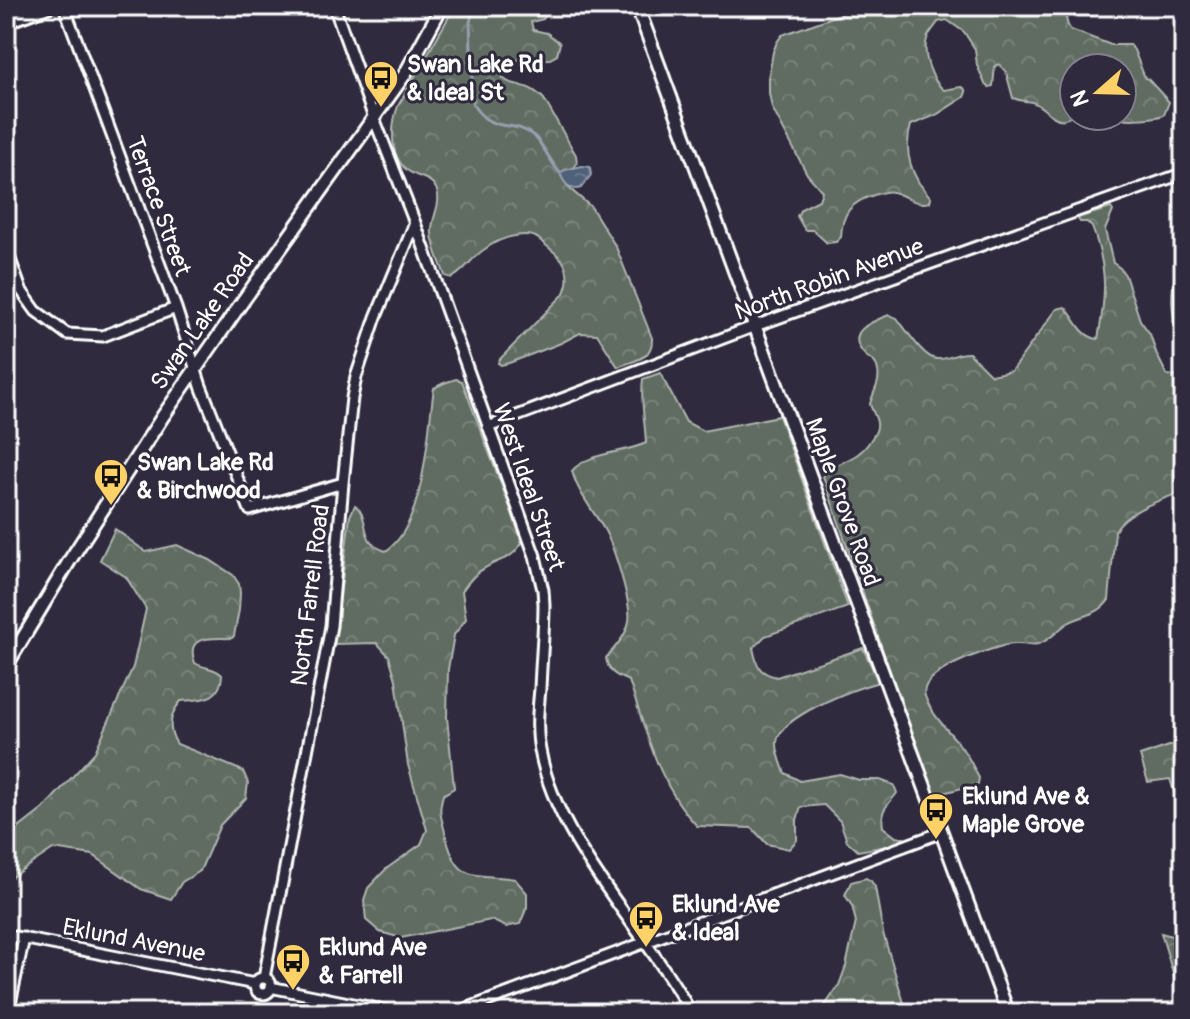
<svg xmlns="http://www.w3.org/2000/svg" width="1190" height="1019" font-family="Pangolin,sans-serif">
	<defs>
		<pattern id="forest-crowns" width="20" height="18" patternUnits="userSpaceOnUse" patternTransform="scale(2)"><rect width="20" height="18" fill="#606c62"/><path d="M2 6a3 3 0 1 1 6 0M12 15a3 3 0 1 1 6 0" fill="none" stroke="#78827a"/></pattern>
		<pattern id="water-ripples" width="26" height="14" patternUnits="userSpaceOnUse" patternTransform="scale(2)"><rect width="26" height="14" fill="#50617a"/><path d="M2 4q2-2 4 0t4 0M15 11q2-2 4 0t4 0" fill="none" stroke="#6a798e"/></pattern>
	</defs>
	<rect width="100%" height="100%" fill="#2f2a3d"/>
	<filter id="ink" filterUnits="userSpaceOnUse"><feTurbulence type="fractalNoise" baseFrequency=".0125" numOctaves="2"/><feDisplacementMap in="SourceGraphic" scale="16" xChannelSelector="R" yChannelSelector="G"/><feConvolveMatrix kernelMatrix="1 2 1 2 8 2 1 2 1" color-interpolation-filters="sRGB"/></filter>
	<g filter="url(#ink)">
		<path fill="url(#forest-crowns)" stroke="#b0b6b0" stroke-width="2" d="M455,6h98l-10,13 -12,3 2,8 14,3 13,10 -3,12 -7,4 -44,1 -6,5 -2,6c6,13 16,12 28,16 7,2 13,7 18,12l32,56 1,8 -3,5 -9,2 -4,6 8,12 22,19 25,40 36,91c1,21 -17,22 -34,29l-21,-33 -17,-1 -19,10 -52,20 -8,2 -3,-2 1,-3 64,-65c6,-12 7,-23 -1,-35 -4,-5 -9,-9 -14,-13 -4,-3 -10,-10 -15,-11 -16,-4 -36,4 -48,13 -13,8 -18,20 -33,29l-7,-2c-4,-13 -12,-28 -13,-42 -2,-14 10,-29 5,-43 -5,-15 -19,-12 -30,-21 -18,-14 -16,-45 -9,-64z
			M863,6h206c-4,7 -4,17 2,24l40,15h19l4,5 11,28 3,1 21,23 -5,13c-16,5 -42,5 -59,1h17v-48h-48c0,14 6,63 -20,49 -7,-4 -14,-13 -22,-15 -7,-2 -10,0 -19,-4l-7,-26 -7,-8 -4,2 -2,20 -4,1 -4,-3 -8,-19 -2,-16 -11,-17 -17,-12 -9,2c-3,5 -10,12 -11,17 -5,16 5,42 17,51l17,-3 3,1 2,4 -2,5 -28,18 -25,10c-6,20 -3,40 8,58 4,5 8,10 12,15l-1,4c-15,4 -23,-6 -37,-10 -6,-2 -12,1 -19,3 -23,7 -32,18 -33,42l-5,5 -9,1 -14,-13h-8l-8,-14 4,-7 18,-9 3,-9 -15,-17 -35,-66 -3,-15v-18l4,-23 4,-10 5,-7z
			M1111,208l2,3 -8,19 8,33 7,5 5,7 15,45 10,14 7,21 10,20 10,1 7,-2v117c-20,8 -60,20 -69,40l-6,69c-10,15 -27,15 -41,23 -11,7 -18,18 -30,21 -10,2 -21,-2 -31,1 -18,4 -90,27 -82,51 7,21 27,37 39,55 6,8 10,18 15,27l-1,6 -39,10 -6,-2 -34,-94 -76,-222c13,-16 34,-14 47,-35 4,-6 8,-11 7,-18 -1,-7 -5,-12 -7,-19 3,-13 12,-22 7,-37 -2,-7 -9,-8 -13,-13 -20,-23 9,-33 25,-39l8,3c8,10 27,41 40,41 11,1 20,-7 32,-6l22,22 20,-4 46,-62 8,-2c11,12 16,30 33,32 8,-43 10,-70 -6,-112l-5,-5h-7l-2,-3 2,-2z
			M1184,261v99c-8,-31 -22,-71 0,-99z
			M660,373l26,49 17,9 76,-15 69,191 -83,29 -12,12c4,18 5,25 24,29l86,-29 16,34c-23,6 -100,34 -102,60 -1,9 5,23 8,31l15,8 40,-7 19,6h21l14,5 3,8c-10,14 -17,15 -14,34l13,10 8,1 1,5 -47,8 -11,-10 -7,-20 -16,-16 -23,2 -4,13v20l-8,9 -22,-5 -15,-16 -55,-2c-39,-41 -50,-93 -68,-145 -13,-5 -21,-9 -23,-23 9,-11 20,-21 23,-37 3,-16 -15,-74 -24,-90 -11,-20 -27,-37 -33,-60 16,-19 51,-17 74,-28 -1,-22 -6,-43 -3,-64z
			M456,379l6,2 50,132 10,30c-13,19 -20,14 -37,25 -10,5 -17,14 -23,23l4,28 -12,16 -6,34 -1,48 7,71 -11,7c-5,17 -2,21 2,37 11,51 26,41 70,47l12,14v14l-7,17 -14,3 -15,-7 -90,18 -21,-6 -14,-12 -2,-20 4,-12 18,-19 35,-25 6,-14 -19,-65 -12,-85 -7,-24 -12,-13 -43,1 16,-128 5,-11c17,14 2,37 31,46 40,-27 41,-118 48,-163l10,-5z
			M115,529l31,23 31,-7 33,15 23,15 6,9 1,9 -1,17 -5,26 -2,2c-18,1 -48,-5 -37,25 9,6 20,4 27,12 -1,26 -21,24 -41,26 -12,14 -14,28 -4,43l66,27 5,12 -2,15 -26,27 -20,46 -18,11 -11,17 -30,-10 -48,-34 -40,-6 -43,29 -4,-7v-33l37,-29 52,-57 38,-85 13,-58 -20,-32 -26,-17z
			M1184,741v82l-14,-44 -22,3 -8,-26z
			M866,878l5,3 4,6 8,46 24,80h-87l19,-28 7,-19 10,-44 -4,-16 -7,-11 6,-13z
			M1161,933l18,5 5,-1v68l-5,-11z"/>
		<path fill="url(#water-ripples)" stroke="#96a0af" stroke-width="2" d="M582,166l8,1 1,8 -10,13c-11,4 -17,-5 -21,-15l5,-3z"/>
		<g fill="none" stroke-linecap="round" stroke-linejoin="round">
			<path stroke="#96a0af" stroke-width="3" d="M474,6l-4,16 3,83c21,31 39,13 61,31 8,7 18,28 26,37"/>
			<g stroke="#fff" stroke-width="15">
				<path id="minor" d="M64,6l112,302 25,78 49,124 93,-27
					M334,6l40,112 41,105 120,333 8,34 1,14c0,29 -3,57 -4,85 -2,20 -4,41 0,61 16,93 106,180 151,263
					M6,23l46,-17
					M6,248l15,42 15,21 31,23 36,2 73,-28
					M488,427l267,-101 429,-153
					M6,935l249,49
					M264,978l67,-352 12,-143 9,-85 4,-21 20,-60 39,-94
					M255 986a8 8 0 1 1 16 0a8 8 0 1 1-16 0Z
					M270,987l128,26
					M8,1013l16,-75
					M455,1013l487,-181"/>
			</g>
			<g stroke="#fff" stroke-width="17">
				<path id="tertiary" d="M637,6l371,1007
					M6,666l64,-106 93,-144 77,-111 165,-231 37,-68"/>
			</g>
			<use href="#minor" stroke="#2f2a3d" stroke-width="9"/>
			<use href="#tertiary" stroke="#2f2a3d" stroke-width="11"/>
		</g>
	</g>
	<defs>
		<g id="bus-pin" transform="scale(1.8)"><path d="M0 17L-7.5 6A9.5 9.5 0 1 1 7.5 6Z" fill="#ffd166" stroke="#2f2a3d"/><path d="M-5-6H5V4H4V6H2V4H-2V6H-4V4H-5ZM-3.5-4V0h7V-4ZM-3.5 1.2v1.5H-2V1.2ZM2 1.2v1.5H3.5V1.2Z" fill="#111"/></g>
	</defs>
	<g fill-rule="evenodd">
		<use href="#bus-pin" x="381" y="78"/>
		<use href="#bus-pin" x="111" y="476"/>
		<use href="#bus-pin" x="936" y="810"/>
		<use href="#bus-pin" x="646" y="918"/>
		<use href="#bus-pin" x="293" y="961"/>
	</g>
	<g text-anchor="middle" stroke-width="6" stroke-linejoin="round" paint-order="stroke">
		<g font-size="24" font-weight="bold" fill="#fff" stroke="#2f2a3d" text-anchor="start">
			<text x="407" y="72">Swan Lake Rd<tspan x="407" dy="28">&amp; Ideal St</tspan></text>
			<text x="137" y="470">Swan Lake Rd<tspan x="137" dy="28">&amp; Birchwood</tspan></text>
			<text x="962" y="804">Eklund Ave &amp;<tspan x="962" dy="28">Maple Grove</tspan></text>
			<text x="672" y="912">Eklund Ave<tspan x="672" dy="28">&amp; Ideal</tspan></text>
			<text x="319" y="955">Eklund Ave<tspan x="319" dy="28">&amp; Farrell</tspan></text>
		</g>
		<g font-size="24" fill="#fff" stroke="#2f2a3d">
			<text transform="translate(159 206) rotate(70)" y="8">Terrace Street</text>
			<text transform="translate(829 279) rotate(-20)" y="8">North Robin Avenue</text>
			<text transform="translate(202 321) rotate(-55)" y="8">Swan Lake Road</text>
			<text transform="translate(529 487) rotate(71)" y="8">West Ideal Street</text>
			<text transform="translate(843 502) rotate(70)" y="8">Maple Grove Road</text>
			<text transform="translate(310 595) rotate(-83)" y="8">North Farrell Road</text>
			<text transform="translate(134 940) rotate(11)" y="8">Eklund Avenue</text>
		</g>
	</g>
	<rect width="1190" height="1019" fill="none" stroke="#2f2a3d" stroke-width="32"/>
	<rect x="16" y="16" width="1158" height="987" fill="none" stroke="#fff" stroke-width="3" filter="url(#ink)"/>
	<g transform="translate(1098 92) rotate(250)"><circle r="38" fill="#2f2a3d" stroke="#827f8b" stroke-width="2"/>
	<path d="M0-6L14 30L0 20L-14 30Z" fill="#ffd166"/>
	<text y="-12" font-size="22" font-weight="bold" text-anchor="middle" fill="#ffffff">N</text>
	</g>
</svg>
